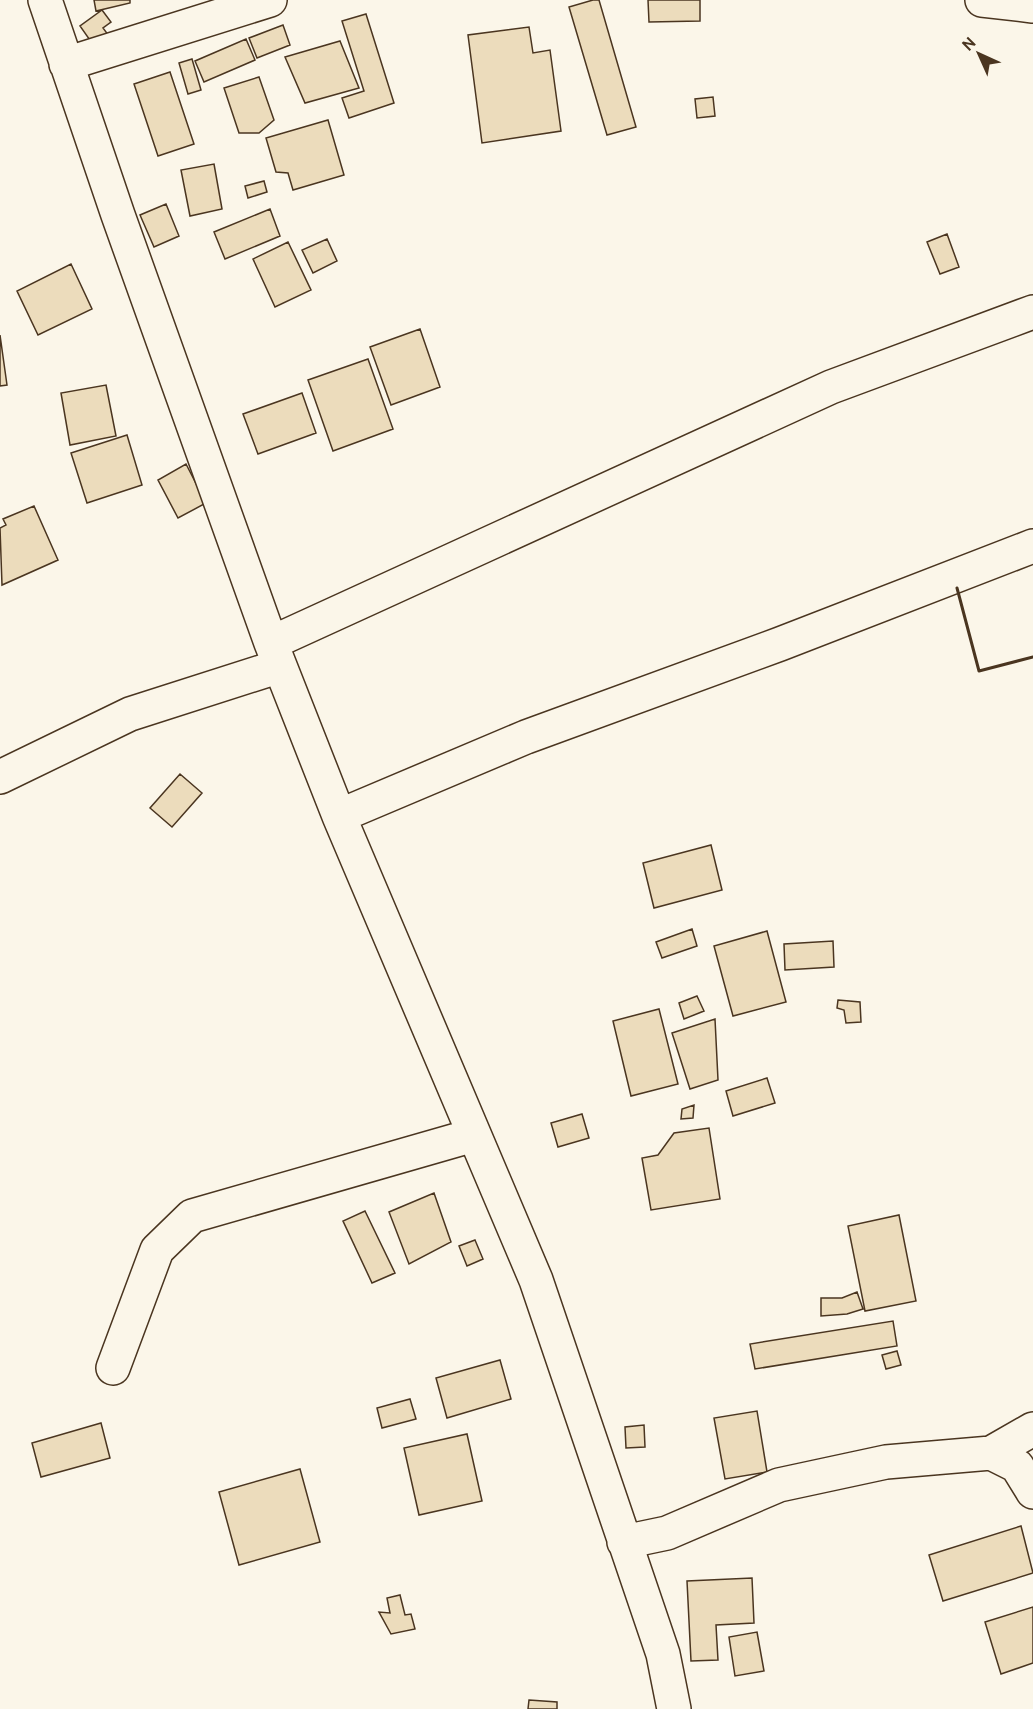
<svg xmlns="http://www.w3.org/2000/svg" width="1033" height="1709" font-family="Cabin,sans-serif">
	<rect width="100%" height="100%" fill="#fbf6e9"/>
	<path fill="#ecdcbc" stroke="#4a3520" stroke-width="1.5" d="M94,0h36v3l-34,8z
		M593,0h6l37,127 -29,8 -38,-128z
		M648,0h52v21l-51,1z
		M102,10l9,12 -8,6 6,8 -15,10 -14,-20z
		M366,14l28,89 -45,15 -7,-20 22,-7 -22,-70z
		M283,25l7,20 -33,13 -8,-20z
		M529,27l4,26 17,-3 11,81 -79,12 -14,-108z
		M246,39l9,21 -51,22 -9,-21z
		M340,41l19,47 -54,15 -20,-46z
		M192,59l9,31 -13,4 -9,-31z
		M170,72l24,72 -36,12 -24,-72z
		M259,77l15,43 -15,13h-20l-15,-45z
		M713,97l2,19 -18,2 -2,-19z
		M328,120l16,55 -51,15 -5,-17 -12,-1 -10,-34z
		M214,164l8,45 -32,7 -9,-46z
		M264,181l3,11 -19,6 -3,-12z
		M166,204l13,32 -25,11 -14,-32z
		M270,209l10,27 -55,23 -11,-27z
		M947,234l12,33 -19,7 -13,-32z
		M327,239l10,22 -24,12 -11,-23z
		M288,242l23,48 -36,17 -22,-48z
		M71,264l21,45 -54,26 -21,-44z
		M420,329l20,58 -49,18 -21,-58z
		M0,335l7,50 -7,1z
		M368,359l25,70 -60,22 -25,-71z
		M106,385l10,51 -46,9 -9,-52z
		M302,393l14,40 -58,21 -15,-40z
		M127,435l15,50 -55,18 -16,-50z
		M186,464l20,39 -28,15 -20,-38z
		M34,506l24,54 -56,25 -2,-57 6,-3 -3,-6z
		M180,774l22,19 -30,34 -22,-19z
		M711,845l11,45 -68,18 -11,-45z
		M692,929l5,17 -35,12 -6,-16z
		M767,931l19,71 -53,14 -19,-70z
		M833,941l1,26 -49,3 -1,-26z
		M697,996l7,15 -20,8 -5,-16z
		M838,1000l22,2 1,20 -15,1 -2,-13 -7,-2z
		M659,1009l19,75 -47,12 -18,-75z
		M715,1019l3,61 -28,9 -18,-56z
		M767,1078l8,25 -42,13 -7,-25z
		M694,1105l-1,13 -12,1 1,-10z
		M582,1114l7,24 -31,9 -7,-24z
		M709,1128l11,71 -69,11 -9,-52 16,-3 16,-22z
		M434,1193l17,49 -42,22 -20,-52z
		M365,1211l30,62 -23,10 -29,-62z
		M899,1215l17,86 -51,10 -17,-85z
		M475,1240l8,19 -16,7 -8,-20z
		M857,1292l6,17 -16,5 -26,2v-18h21z
		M893,1321l4,25 -142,23 -5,-25z
		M897,1351l4,14 -15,4 -4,-14z
		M500,1360l11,39 -64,19 -11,-40z
		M410,1399l6,20 -34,9 -5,-20z
		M757,1411l10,61 -42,7 -11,-61z
		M101,1423l9,35 -69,19 -9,-34z
		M644,1425l1,22 -19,1 -1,-21z
		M467,1434l15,67 -63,14 -15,-67z
		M300,1469l20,73 -81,23 -20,-73z
		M1021,1526l12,47 -90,28 -14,-46z
		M752,1578l2,45 -38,2 2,35 -27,1 -4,-80z
		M400,1595l5,20 6,-1 4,15 -24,5 -12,-22 11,1 -3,-15z
		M1033,1607v56l-32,11 -16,-52z
		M757,1632l7,39 -29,5 -6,-39z
		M529,1700l28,2v7h-29z"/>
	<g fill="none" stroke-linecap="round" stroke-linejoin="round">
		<g stroke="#4a3520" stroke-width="36">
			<path id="minor" d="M45,0l73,215 153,428 68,173 197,464 127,374 11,55
				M982,0l51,6
				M66,64l204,-64
				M271,643l560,-256 202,-75
				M0,777l130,-63 150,-48
				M339,816l187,-79 254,-93 253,-98
				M113,1368l44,-118 35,-34 282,-81
				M991,1453l26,13 16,26
				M624,1542l43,-9 112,-48 107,-23 105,-9 42,-24"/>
		</g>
		<use href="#minor" stroke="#fbf6e9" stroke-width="33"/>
		<path stroke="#4a3520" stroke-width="3" d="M957,588l22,83 54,-14"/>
	</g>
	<g transform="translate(979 54) rotate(315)" stroke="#fbf6e9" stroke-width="4.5" paint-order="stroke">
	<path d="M0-4.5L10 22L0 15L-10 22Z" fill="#4a3520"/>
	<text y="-9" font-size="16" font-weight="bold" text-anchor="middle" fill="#4a3520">N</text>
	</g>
</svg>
